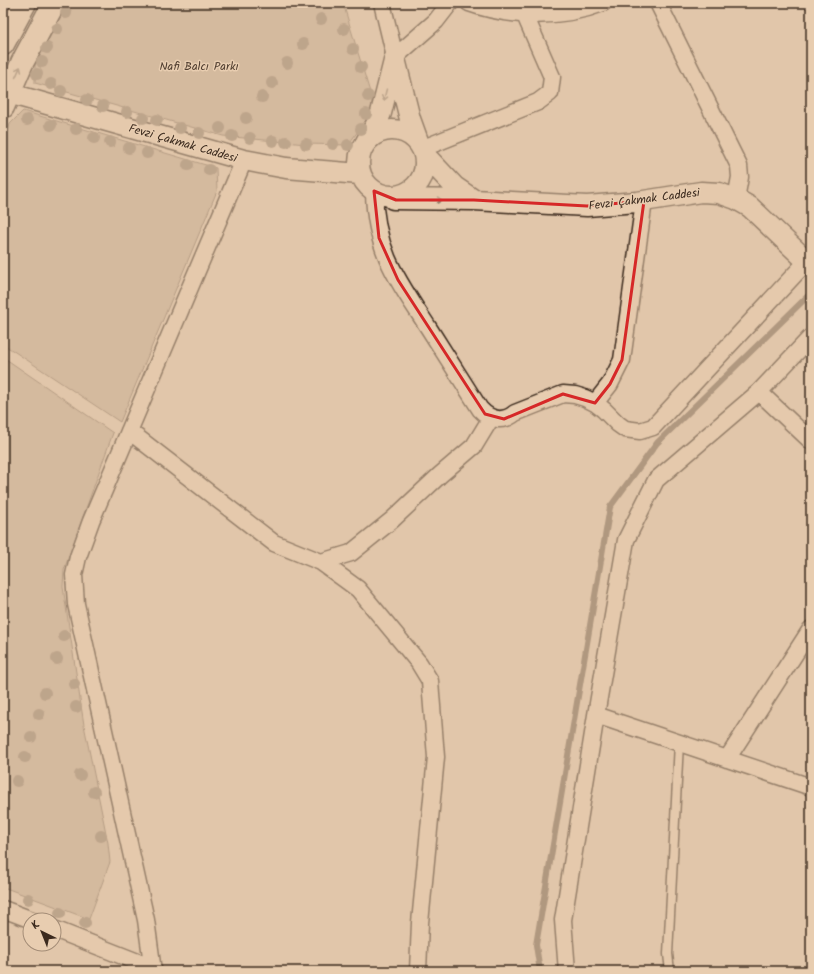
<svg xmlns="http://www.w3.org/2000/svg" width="814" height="974" font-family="Kalam,sans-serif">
	<rect width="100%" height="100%" fill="#e1c6aa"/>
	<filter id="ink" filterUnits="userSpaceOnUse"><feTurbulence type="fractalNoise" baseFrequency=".025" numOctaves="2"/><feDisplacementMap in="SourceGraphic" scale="8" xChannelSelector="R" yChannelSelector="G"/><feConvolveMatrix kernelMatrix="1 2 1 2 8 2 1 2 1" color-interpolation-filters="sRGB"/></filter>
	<g filter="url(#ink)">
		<path fill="#c3aa90" stroke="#7f6a57" d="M68,3h275l29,96 -1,14 -23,32 -42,-1 -83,-8 -188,-53v-18z
			M23,111l193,57 1,23 -97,231 -117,-78v-195l7,-25z
			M3,357l110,76 -49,137 -1,17 21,138 24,118 2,19 -21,57 -86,-32z"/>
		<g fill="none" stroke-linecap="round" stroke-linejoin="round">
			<path stroke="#735f4d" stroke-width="6" d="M540,971l-4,-26 74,-438 47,-64 154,-150"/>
			<g stroke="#3b2a1e" stroke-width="11">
				<path id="service" d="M670,971l-2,-17 11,-211"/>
			</g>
			<g stroke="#3b2a1e" stroke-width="19">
				<path id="minor" d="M382,3l13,54 41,-36 14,-18
					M469,3c42,15 93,16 134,0
					M658,3l81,163 1,11 -4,22
					M421,149l117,-47 12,-9 2,-16 -28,-64
					M374,191c1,60 23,88 54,136 17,27 35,55 52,82 10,11 23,14 35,4l48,-19 12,1 10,3 10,5 9,7 14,14 7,5 15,2 13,-4 158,-170
					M759,392l52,49
					M595,403l15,-19 12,-24 22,-159
					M129,431l145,112 47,19 30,-9 41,-33 48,-45 34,-29 17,-28
					M321,562l37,27 61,74 11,18 6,76 -16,166 -2,48
					M596,715l215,72
					M727,759l84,-130
					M3,909l29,11
					M54,929l99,39
					M153,971l-7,-51 -70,-316 -2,-29 4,-18 13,-36 153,-361
					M567,971l-4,-51 33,-205 30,-175 30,-60 103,-88 52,-55"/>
			</g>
			<g stroke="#3b2a1e" stroke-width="23">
				<path id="tertiary" d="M395,59l15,60 9,25
					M8,93l236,67 42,8 74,6
					M359 163a33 33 0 1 1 66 0a33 33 0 1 1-66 0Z
					M366,142l11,-19 4,-10 14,-56
					M393,199l81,1 -19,-13 -31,-33
					M474,200l113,6 50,-4 64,-10 18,1 17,6 14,8 61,58"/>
			</g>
			<g stroke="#3b2a1e" stroke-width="25">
				<path id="secondary" d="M3,44l22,-41
					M3,107l19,-44 32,-60"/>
			</g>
			<use href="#service" stroke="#e8cdb0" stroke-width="8"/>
			<use href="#minor" stroke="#e8cdb0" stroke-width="16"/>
			<use href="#tertiary" stroke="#e8cdb0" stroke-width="20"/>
			<use href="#secondary" stroke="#e8cdb0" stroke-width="22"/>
		</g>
		<g fill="#917b66">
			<circle cx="66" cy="13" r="6"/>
			<circle cx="321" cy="19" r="6"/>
			<circle cx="57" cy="29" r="6"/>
			<circle cx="344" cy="29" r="6"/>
			<circle cx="303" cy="44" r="6"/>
			<circle cx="47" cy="48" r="6"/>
			<circle cx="353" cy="49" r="6"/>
			<circle cx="42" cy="62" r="6"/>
			<circle cx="287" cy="63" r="6"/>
			<circle cx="361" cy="67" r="6"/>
			<circle cx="37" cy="74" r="6"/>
			<circle cx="272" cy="83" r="6"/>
			<circle cx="51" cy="84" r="6"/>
			<circle cx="61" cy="91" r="6"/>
			<circle cx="368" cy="96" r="6"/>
			<circle cx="262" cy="97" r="6"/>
			<circle cx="87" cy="100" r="6"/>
			<circle cx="103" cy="106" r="6"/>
			<circle cx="127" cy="112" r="6"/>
			<circle cx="366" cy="114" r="6"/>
			<circle cx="143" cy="118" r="6"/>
			<circle cx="246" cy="118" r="6"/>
			<circle cx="27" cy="120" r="6"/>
			<circle cx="157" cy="120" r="6"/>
			<circle cx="51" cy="125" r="6"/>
			<circle cx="180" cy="128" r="6"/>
			<circle cx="220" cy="128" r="6"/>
			<circle cx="76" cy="129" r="6"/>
			<circle cx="361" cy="129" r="6"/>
			<circle cx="199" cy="133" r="6"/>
			<circle cx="232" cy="136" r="6"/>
			<circle cx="94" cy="138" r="6"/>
			<circle cx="250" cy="138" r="6"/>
			<circle cx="273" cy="141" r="6"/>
			<circle cx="110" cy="142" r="6"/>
			<circle cx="286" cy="142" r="6"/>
			<circle cx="306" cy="144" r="6"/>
			<circle cx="333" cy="144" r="6"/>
			<circle cx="348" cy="145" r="6"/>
			<circle cx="129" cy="148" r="6"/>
			<circle cx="147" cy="153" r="6"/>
			<circle cx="188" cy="165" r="6"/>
			<circle cx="209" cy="170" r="6"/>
			<circle cx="64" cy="636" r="6"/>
			<circle cx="57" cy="659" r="6"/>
			<circle cx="74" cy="684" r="6"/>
			<circle cx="45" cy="693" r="6"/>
			<circle cx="76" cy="707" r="6"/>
			<circle cx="39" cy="714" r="6"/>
			<circle cx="31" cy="737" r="6"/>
			<circle cx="25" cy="757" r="6"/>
			<circle cx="80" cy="775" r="6"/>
			<circle cx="17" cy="781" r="6"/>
			<circle cx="94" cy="792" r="6"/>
			<circle cx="101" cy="836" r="6"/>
			<circle cx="28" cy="899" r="6"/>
			<circle cx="60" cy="913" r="6"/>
			<circle cx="85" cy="923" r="6"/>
		</g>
		<defs><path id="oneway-shaft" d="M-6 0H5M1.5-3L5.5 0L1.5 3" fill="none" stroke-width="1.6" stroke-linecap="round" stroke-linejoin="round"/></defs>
		<g stroke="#927c67">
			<use href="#oneway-shaft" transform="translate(18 72) rotate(-66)"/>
			<use href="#oneway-shaft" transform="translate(385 95) rotate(104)"/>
			<use href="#oneway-shaft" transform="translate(436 200)"/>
		</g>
	</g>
	<path d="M0 0H814V974H0ZM374,191l22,9h78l113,6 57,-5 -22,159 -12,24 -15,19 -32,-9 -59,25 -19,-5 -87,-134 -19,-42z" fill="#e1c6aa" fill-opacity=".55" fill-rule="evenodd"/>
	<path fill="none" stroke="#d62828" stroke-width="3" stroke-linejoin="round" d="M374,191l22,9h78l113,6 57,-5 -22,159 -12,24 -15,19 -32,-9 -59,25 -19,-5 -87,-134 -19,-42z"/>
	<g text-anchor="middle" stroke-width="3" stroke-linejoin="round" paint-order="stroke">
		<g font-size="12" fill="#4f3d2f" stroke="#e8cdb0">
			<text x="199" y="70">Nafi Balcı Parkı</text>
		</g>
		<g font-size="12" fill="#3b2a1e" stroke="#e8cdb0">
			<text transform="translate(183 143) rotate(16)" y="4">Fevzi Çakmak Caddesi</text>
			<text transform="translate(644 199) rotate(-7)" y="4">Fevzi Çakmak Caddesi</text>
		</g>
	</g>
	<rect width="814" height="974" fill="none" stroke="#e8cdb0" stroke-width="16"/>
	<rect x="8" y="8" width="798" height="958" fill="none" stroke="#3b2a1e" stroke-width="1.5" filter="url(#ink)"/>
	<g transform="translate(42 932) rotate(317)"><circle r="19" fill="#e8cdb0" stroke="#a38c76"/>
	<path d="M0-3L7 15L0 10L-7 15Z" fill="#3b2a1e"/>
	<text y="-6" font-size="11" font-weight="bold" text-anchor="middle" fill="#3b2a1e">K</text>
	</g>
</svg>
